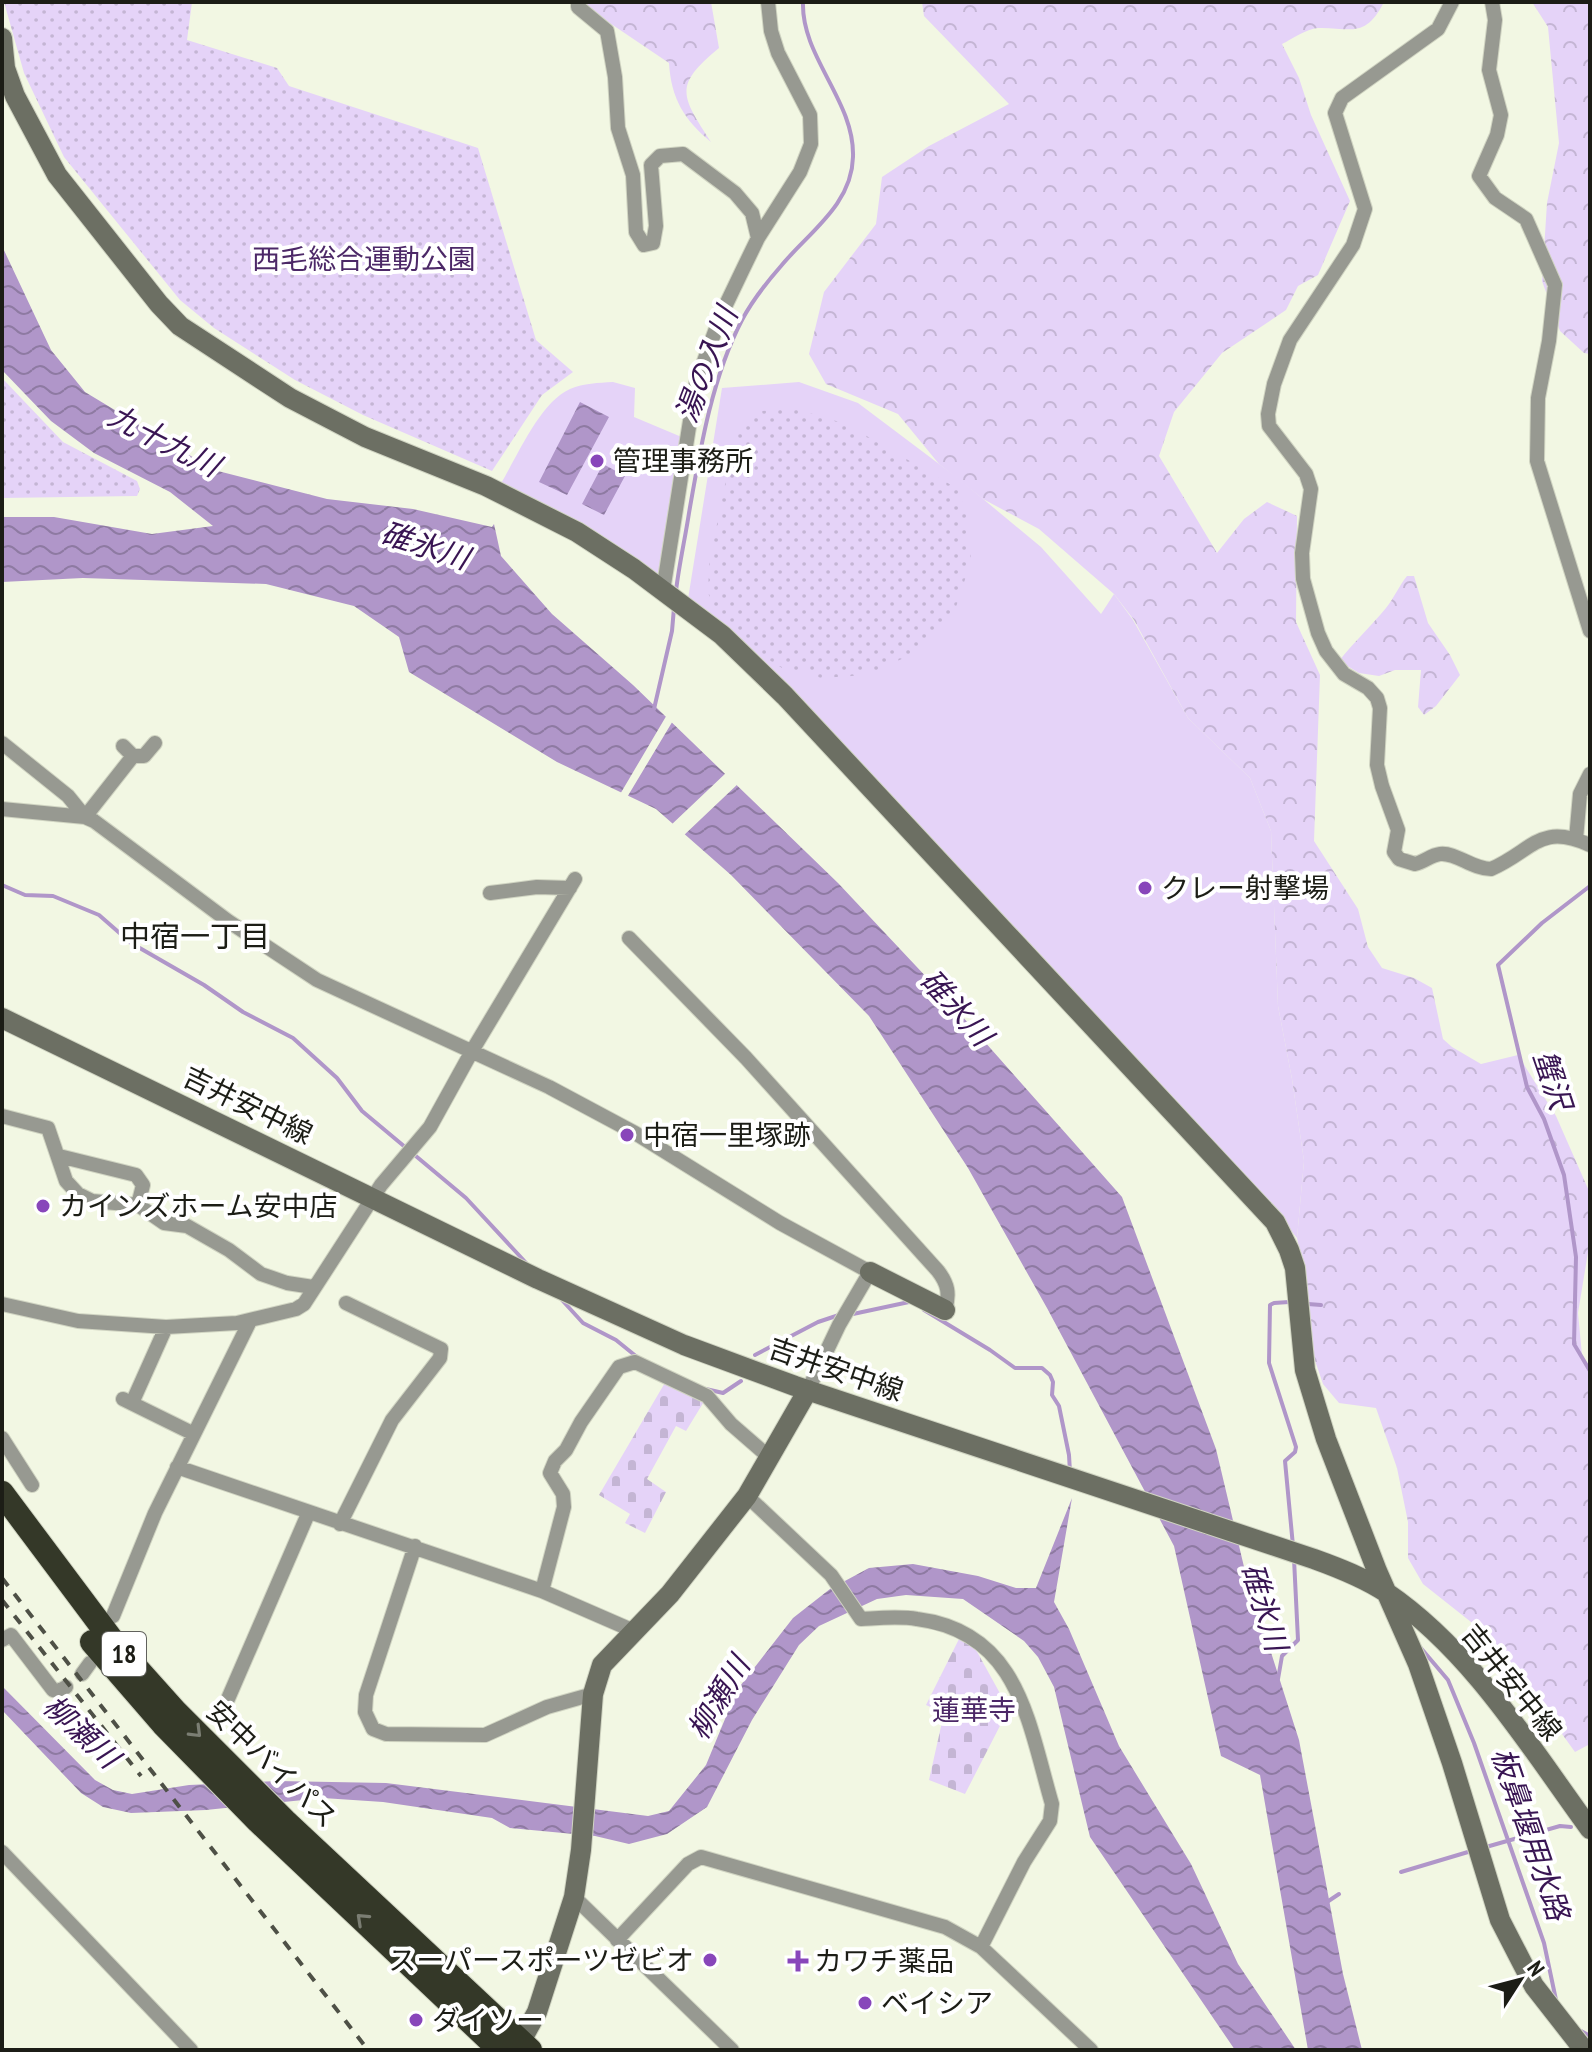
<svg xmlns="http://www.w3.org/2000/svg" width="1592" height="2052" font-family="'PT Sans Narrow','Noto Sans JP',sans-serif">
	<defs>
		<pattern id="forest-crowns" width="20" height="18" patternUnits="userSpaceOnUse" patternTransform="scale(2)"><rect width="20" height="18" fill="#e5d3f8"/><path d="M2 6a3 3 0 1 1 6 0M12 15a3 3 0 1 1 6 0" fill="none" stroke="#c4b5d4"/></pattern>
		<pattern id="cemetery-stones" width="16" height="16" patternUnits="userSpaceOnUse" patternTransform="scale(2)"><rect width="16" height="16" fill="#e5d3f8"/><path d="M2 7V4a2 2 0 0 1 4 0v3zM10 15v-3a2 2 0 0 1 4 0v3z" fill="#c4b5d4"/></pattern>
		<pattern id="park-dots" width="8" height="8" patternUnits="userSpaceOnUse" patternTransform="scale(2)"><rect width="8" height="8" fill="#e5d3f8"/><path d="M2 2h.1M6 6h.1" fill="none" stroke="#c4b5d4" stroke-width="1.8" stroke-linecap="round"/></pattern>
		<pattern id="water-waves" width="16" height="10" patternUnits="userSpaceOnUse" patternTransform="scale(2)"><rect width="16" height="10" fill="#b096c9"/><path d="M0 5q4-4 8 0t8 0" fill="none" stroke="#8e7aa2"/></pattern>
	</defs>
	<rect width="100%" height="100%" fill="#f2f7e3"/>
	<path fill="#e5d3f8" d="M613,382l22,6 -1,29 50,21 -23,132 -6,7 -155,-92c17,-28 40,-83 70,-96 14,-6 28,-6 43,-7z
		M799,382l59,21 101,76 82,68 60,67 13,-20 19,26 55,98 62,60 21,53 7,175 14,73 12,82 -7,77 -34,-42 -575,-597 34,-211z"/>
	<path fill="url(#forest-crowns)" d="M588,2h123l8,46c-46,38 -38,47 -8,94 -27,-22 -40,-44 -42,-79l-83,-56z
		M922,2h462c-19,38 -35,25 -66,26 -12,1 -26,11 -36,16l17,34 12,37 39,86 -32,74 -20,11 -12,24 -64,43 -48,59 -15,44 58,97 27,-34 23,-17 30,14 -1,106 24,53 -6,166 44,68 10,38 14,21 32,10 18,10 11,51 9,8 29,17 37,-9 38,61 33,75 1,49 -12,73 4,42 8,18v371l-15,8 -57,-79 -14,-13 -14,-23 -67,-53 -15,-26v-36l-11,-54 -21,-60 -37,-5 -16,-19 -14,-41 -5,-71 -7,-34 7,-77 -12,-82 -14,-73 -7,-175 -21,-53 -62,-60 -54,-98 -20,-26 -75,-65 -56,-30 -44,-35 -41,-50 -72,-30 -17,-30 15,-62 52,-68 6,-47 47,-31 80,-42 -85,-88z
		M1532,2h58v352l-6,-1 -24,-22 -18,-50 5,-78 12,-60 -11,-116z
		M1407,576h7l14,47 22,32 10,20 -24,31 -12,9 -6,-8 3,-37h-26l-16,6 -20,-3 -20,-12c15,-19 32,-35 47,-53 8,-10 13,-22 21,-32z"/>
	<path fill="url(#cemetery-stones)" d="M666,1381l39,19 -19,31 -10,-5 -29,53 19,13 -21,41 -20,-10 5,-9 -31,-19z
		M959,1639l16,9 27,49 2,21 -39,76 -36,-14 15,-67 -18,-8z"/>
	<path fill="url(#park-dots)" d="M4,2h188l-5,38 90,28 12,18 189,62 58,192 37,32 -31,23 -50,76 -129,-56 -68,-35 -81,-52 -34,-28 -116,-143 -40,-84z
		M2,378l61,64 74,39 3,8 -3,7 -135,2z
		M793,408l53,16 112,65 11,33 2,39 -15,46 -41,46 -42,19 -21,4 -31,2 -39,-10 -23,-14 -39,-37 -12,-24 1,-27 13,-68 15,-64 25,-23z"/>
	<path fill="url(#water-waves)" d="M2,246l49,104 34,42 129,78 113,29 86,10 79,18 2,-3 7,32 51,58 81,71 205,198 108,115 176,199 94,252 29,122 54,169 44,234 19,76h-54l-48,-275 -39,-19 -47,-210 -127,-238 -79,-140 -99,-152 -138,-141 -75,-66 -99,-47 -148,-90 -10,-35 -45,-31 -88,-22 -183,-6 -81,4v-65h52l98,17 61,-8 -43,-34 -76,-39 -43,-32 -49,-51z
		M580,402l29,15 -42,78 -28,-13z
		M603,464l22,12 -21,39 -22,-11z
		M1072,1498l-18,104 15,27 50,117 72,118 47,100 58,86h-61l-145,-213 -36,-150 -16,-30 -14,-16 -61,-42 -57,-4 -29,4 -58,27 -20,19 -47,75 -45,87 -40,27 -38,10 -34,-8 -85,-8 -18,-10 -109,-16 -60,-4 -117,12 -75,3 -28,-6 -22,-14 -79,-83v-24l93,94 18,10 19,4 57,-9 89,-4 108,2 262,33 21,-5 37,-46 31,-75 56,-72 37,-29 39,-21 44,-4 65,12 38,12h20z"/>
	<path fill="#f2f7e3" d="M668,713l6,6 -48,80 -7,-3z
		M728,771l12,11 -58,55 -12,-11z"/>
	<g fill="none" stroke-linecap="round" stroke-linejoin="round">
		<path stroke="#b096c9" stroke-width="4" d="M676,591c3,-26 9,-52 13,-78 11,-63 23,-136 53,-193 10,-19 25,-38 39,-54 27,-33 71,-61 72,-109 2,-56 -52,-100 -50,-155
			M654,709l18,-78 2,-23
			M2,885l23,10 28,1 46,19 32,28 73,42 39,27 50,26 44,40 25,33 104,87 62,67
			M1590,886l-48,37 -44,42 29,122 17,32 20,56 12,82 -2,87 16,27
			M562,1300l21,23 33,17 21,17
			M1289,1302l-15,1 -4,2 -1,58 27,84 -1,5 -10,9 8,85
			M1308,1304l13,1
			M924,1310l66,40 25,18h27l8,7 3,7 -1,13 7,11 10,49 1,17
			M853,1314l56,-12
			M755,1355l63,-33 21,-7
			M706,1389l17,4 18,-12
			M1420,1647l28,33 26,63 70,200 12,57
			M1278,1679l4,-23 16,-16 -4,-81
			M1486,1847l74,-21 11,1
			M1401,1872l67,-20
			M1324,1904l15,-10
			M1581,2031l9,5"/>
		<g stroke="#d0d4c2" stroke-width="16">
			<path id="street" d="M578,2v5l29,24 8,46 3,51 15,47 3,57 8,13 9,-2 3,-17 -5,-61 9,-9 23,-2 52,39 17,20 6,25
				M1452,2l-14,27 -96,69 -7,15 30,96 -12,36 -63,95 -16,44 -6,30 1,12 37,48 5,15 -9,64 1,26 15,54 8,18 18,23 24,14 9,10 3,10 -3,57 5,21 16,44 -4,22 5,7 16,5c9,-2 16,-9 25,-10 16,-2 32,15 51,15 42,-18 48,-47 99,-24
				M1492,2l3,18 -6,50 12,45 -4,20 -18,41 16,22 31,21 29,66 -6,56 -11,57 -1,63 53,170
				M663,591l33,-208 25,-68 22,-46 15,-31 42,-66 11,-28 -1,-29 -32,-62 -7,-22 -3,-29
				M2,743l66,53 17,21
				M133,756h11l11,-13
				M2,809l83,8 9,4 134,100 89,59 232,107 86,46 145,90 90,49 -31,53 -31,65
				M85,817l48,-61 -10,-10
				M1576,839l4,-45 10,-20
				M490,893l47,-6 33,1
				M629,938l117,120 192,213c10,13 12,23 7,39
				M2,1116l46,12 18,53 12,13 14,7 46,4 26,18 23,3 42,24 32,24 26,9 26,4
				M59,1156l77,19 7,10 -5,20
				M2,1304l76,17 88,6 71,-4 59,-14 8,-5 77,-119 49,-58 42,-76 103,-172
				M123,1399l71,35
				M132,1403l34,-76
				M2,1438l30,47
				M177,1467l365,124 92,40
				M747,1496l84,79 30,44c19,-1 38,-3 56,0 102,13 111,103 135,185l-2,17 -26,41 -43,85
				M340,1524l52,-104 48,-62 1,-9 -95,-46
				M415,1546l-49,149 -1,17 8,17 13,5 99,1 62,-28 46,-13
				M542,1591l22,-84 -1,-13 -13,-21 5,-12 11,-11 15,-28 38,-55 16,-5 72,34 24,28 38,33
				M113,1616l42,-103 95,-192
				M2,1640l9,-5 42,55 6,1 7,-4
				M82,1674l8,-11
				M221,1715l87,-201
				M2,1852l189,198
				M574,1897l158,153
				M617,1940l71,-76 13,-7 244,70 36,20 110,103"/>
		</g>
		<g stroke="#d0d4c2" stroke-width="22">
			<path id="secondary" d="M2,38l3,30 10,28 42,79 102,129 21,22 110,72 75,39 121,49 91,46 57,37 88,66 63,61 490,526 14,28 6,18 10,102 21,69 51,132 41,93 34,99 48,157 34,66 50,64
				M2,1018l536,261 146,66 111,41 519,173c25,9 51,19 73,34 85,58 143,154 203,236
				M870,1272l75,38
				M516,2050l21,-38 37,-115 7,-47 12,-156 9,-29 68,-71 77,-98 61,-106"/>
		</g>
		<g stroke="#d0d4c2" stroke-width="26">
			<path id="highway" d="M2,1493l113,151 60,67 110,110 245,229
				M92,1642l71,82 95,97 242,229"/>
		</g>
		<use href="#street" stroke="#979991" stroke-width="14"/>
		<use href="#secondary" stroke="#6c6f63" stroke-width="20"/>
		<use href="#highway" stroke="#343828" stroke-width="24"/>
		<path stroke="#4e5046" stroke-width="4" stroke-dasharray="10 10" stroke-linecap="butt" d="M2,1578l366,472
			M2,1600l139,176"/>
	</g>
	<defs><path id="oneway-chevron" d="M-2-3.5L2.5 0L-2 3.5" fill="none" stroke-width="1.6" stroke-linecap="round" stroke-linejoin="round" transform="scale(2)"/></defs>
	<g stroke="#7b7e73">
		<use href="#oneway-chevron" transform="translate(196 1732) rotate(45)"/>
		<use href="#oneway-chevron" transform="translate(362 1919) rotate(-137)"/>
	</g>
	<g fill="#8846ba" stroke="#fff" stroke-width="3">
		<circle cx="597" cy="461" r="8"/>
		<circle cx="1145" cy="888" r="8"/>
		<circle cx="627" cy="1135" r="8"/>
		<circle cx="43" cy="1206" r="8"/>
		<circle cx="710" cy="1960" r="8"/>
		<path d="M794 1949h8v8h8v8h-8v8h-8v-8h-8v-8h8z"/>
		<circle cx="865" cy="2003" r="8"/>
		<circle cx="416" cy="2020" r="8"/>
	</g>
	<g text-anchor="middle" stroke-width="8" stroke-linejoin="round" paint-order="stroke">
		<rect fill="#fff" stroke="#60615c" stroke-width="2" x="102" y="1632" width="44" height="44" rx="6"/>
		<g font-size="26" font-weight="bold" fill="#1c1d16">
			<text x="124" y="1663">18</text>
		</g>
		<g font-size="28" fill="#4c2867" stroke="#fff">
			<text x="364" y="269">西毛総合運動公園</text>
			<text x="974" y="1720">蓮華寺</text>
		</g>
		<g font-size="28" fill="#1c1d16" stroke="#fff" text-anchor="start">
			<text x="613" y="471">管理事務所</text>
			<text x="1161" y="898">クレー射撃場</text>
			<text x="643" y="1145">中宿一里塚跡</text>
			<text x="59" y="1216">カインズホーム安中店</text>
			<text x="694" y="1970" text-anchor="end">スーパースポーツゼビオ</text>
			<text x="814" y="1971">カワチ薬品</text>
			<text x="881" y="2013">ベイシア</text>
			<text x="432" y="2030">ダイソー</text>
		</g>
		<g font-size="28" fill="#1c1d16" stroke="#fff">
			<text transform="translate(248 1105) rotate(26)" y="10">吉井安中線</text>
			<text transform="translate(836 1369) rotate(19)" y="10">吉井安中線</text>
			<text transform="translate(1512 1682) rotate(51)" y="10">吉井安中線</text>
			<text transform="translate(272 1764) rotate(44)" y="10">安中バイパス</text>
		</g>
		<g font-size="30" font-style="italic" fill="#391553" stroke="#fff">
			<text transform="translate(707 365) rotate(-69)" y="10">湯の入川</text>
			<text transform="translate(164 441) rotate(27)" y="10">九十九川</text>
			<text transform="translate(425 546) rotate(18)" y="10">碓氷川</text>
			<text transform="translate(956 1008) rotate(48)" y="10">碓氷川</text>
			<text transform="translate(1552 1080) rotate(72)" y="10">蟹沢</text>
			<text transform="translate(1264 1607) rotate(73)" y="10">碓氷川</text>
			<text transform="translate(719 1698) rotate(-59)" y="10">柳瀬川</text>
			<text transform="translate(81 1732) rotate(43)" y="10">柳瀬川</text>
			<text transform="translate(1530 1834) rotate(71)" y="10">板鼻堰用水路</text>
		</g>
		<g font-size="30" fill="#1c1d16" stroke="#fff">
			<text x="195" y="947">中宿一丁目</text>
		</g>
	</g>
	<rect width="1592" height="2052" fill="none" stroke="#1c1d16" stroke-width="8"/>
	<g transform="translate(1520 1980) rotate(54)" stroke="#ffffff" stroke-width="6" paint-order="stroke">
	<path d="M0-6L14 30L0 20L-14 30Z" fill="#1c1d16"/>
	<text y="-12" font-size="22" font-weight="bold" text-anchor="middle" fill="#1c1d16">N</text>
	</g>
</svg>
